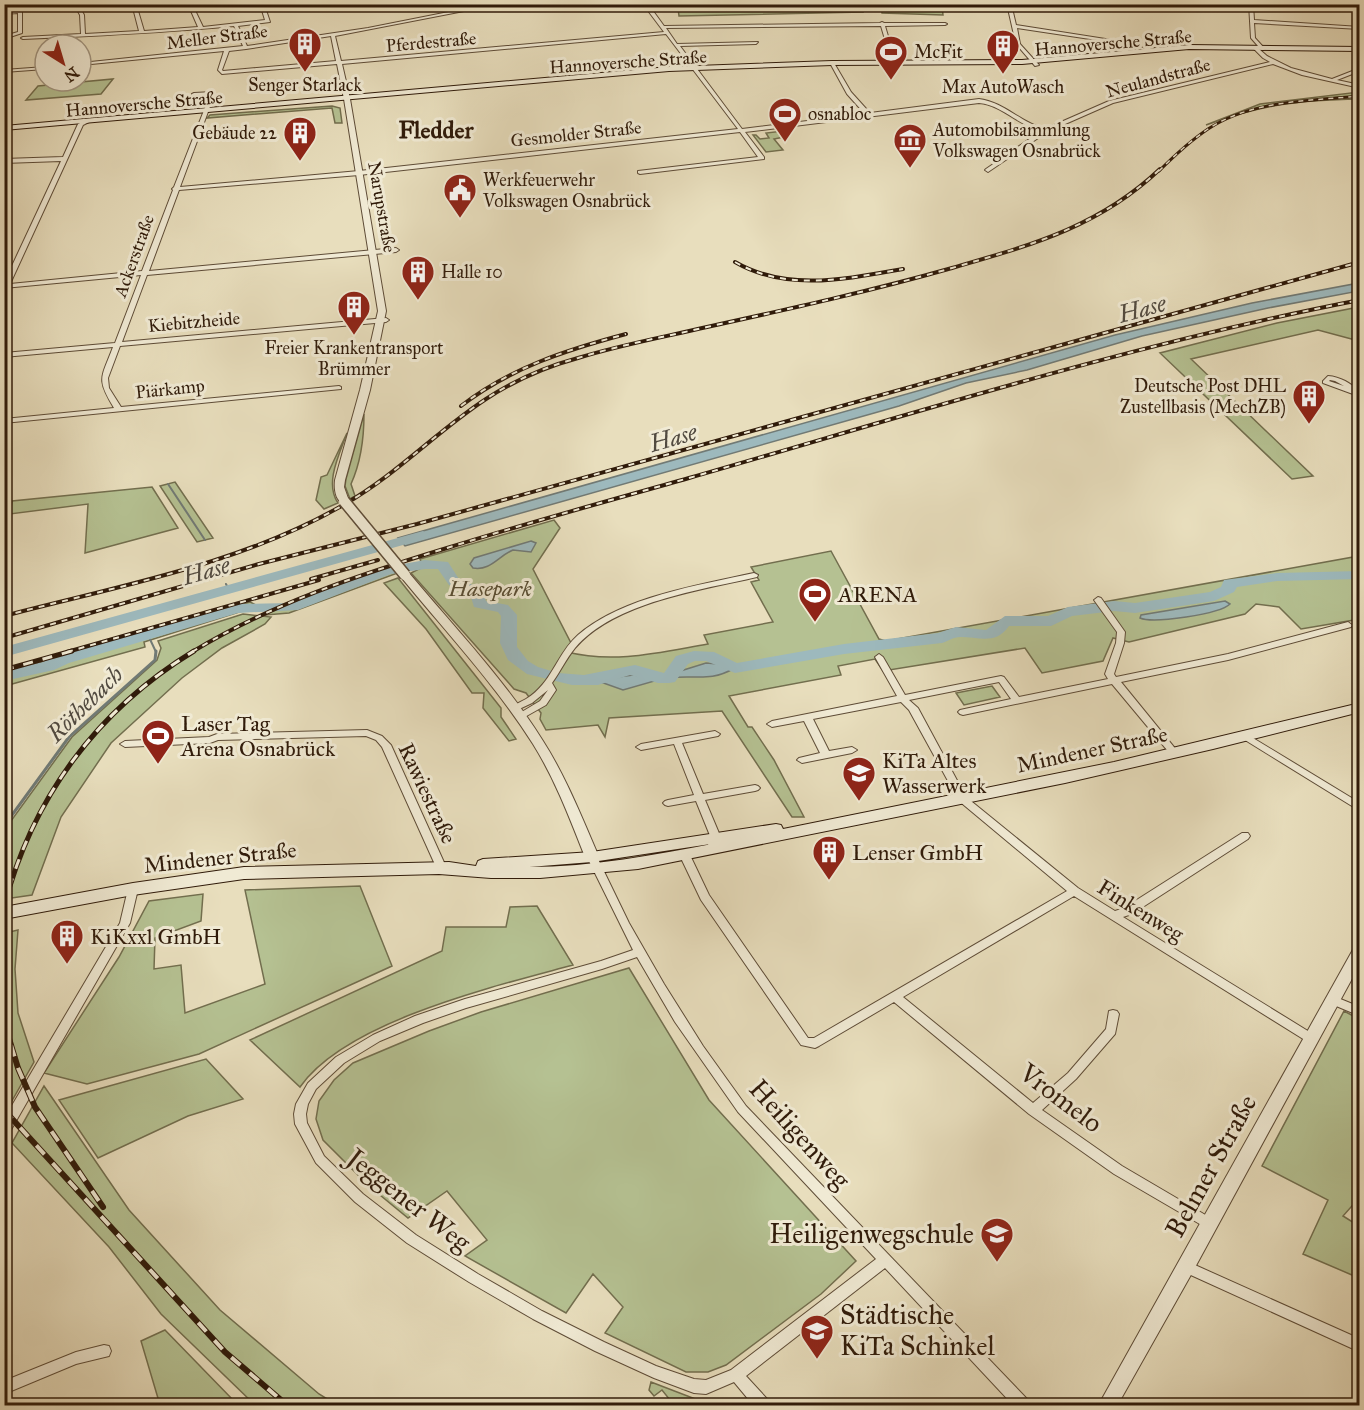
<svg xmlns="http://www.w3.org/2000/svg" width="1364" height="1410" font-family="'IM FELL Great Primer',serif">
	<rect width="100%" height="100%" fill="#e8debd"/>
	<filter id="stains"><feTurbulence type="fractalNoise" baseFrequency=".00333" numOctaves="4"/><feColorMatrix values="0 0 0 0 .2 0 0 0 0 .09 0 0 0 0 .02 0 0 0 .5 -.17"/></filter>
	<radialGradient id="worn" r=".72"><stop offset=".6" stop-color="#630" stop-opacity="0"/><stop offset="1" stop-color="#630" stop-opacity=".3"/></radialGradient>
	<path fill="#b5c192" stroke="#726e4e" stroke-width="1.5" d="M746,4h221v3l-25,-1 1,9 -61,-2 -1,-8h-20l2,7 -184,4 -1,-8 -23,1 -3,-4z
		M113,79l-12,15 -75,6 12,-14z
		M1359,92v7c-58,1 -96,5 -153,26l54,-21z
		M332,106l8,2 2,15h-7l-3,-15 -125,10 3,-3z
		M783,131v4l6,1 -15,3 9,11 -17,2 -13,-17h3l4,4 9,-1 -3,-5z
		M1359,307v34l-41,-11 -127,29 122,117 -21,3 -132,-126 117,-30z
		M364,414c0,25 -3,48 -13,70l4,12 -5,3 -5,-13 1,-7z
		M347,433c-7,20 -23,50 -9,70l-14,6 -8,-9 5,-23 6,-2z
		M175,482l38,56 -16,4 -37,-56z
		M152,487l26,41 -93,25 3,-49 -78,10 2,-13z
		M554,520l6,8 -27,41 39,76 -5,7c48,12 94,0 141,-8l-4,-9 69,-13 -22,-40 8,-2 -8,-13 80,-16 48,88 7,2 473,-85 1,63 -59,10 -22,-22 -23,-3 -11,10 -116,28 -16,-4 -10,23 -61,12 -17,-25 -142,23 -8,-12 -37,7 3,9 -112,21 19,31h4l22,33 30,57h-12l-70,-106 -113,7 -4,19 -7,-12 -52,5 -6,-11 1,-6 -15,-20 -12,-4 -103,-116 12,-6 -3,-8z
		M392,570l3,4 -106,39 -24,2 9,-6 19,-2z
		M398,578l103,130v9l15,22 -7,2 -26,-33 1,-15h-12l-46,-64 -42,-46z
		M250,602l8,4 -114,36 1,5 -140,39v-13z
		M243,614l28,3 -6,7 -43,24 -40,30 -71,65 -50,74 -29,78 -27,4v-60l3,-14 64,-88 85,-77 4,-12 -3,-7z
		M992,686l8,11 -36,8 -8,-12z
		M360,886l32,80 -193,88 -112,30 -43,-11 75,-116 30,-56 54,-7 -2,27 -46,17 -1,31 27,-4 4,48 80,-29 -20,-94z
		M537,906l36,59c-77,21 -227,56 -273,122l-50,-47 192,-89 4,-24h60l4,-20z
		M18,930l-3,39 3,44 16,49 -29,51v-180z
		M629,968l80,132 147,161 -35,33 -95,71 -18,7h-22l-81,-39 18,-26 -30,-33 -27,39 -101,-57 22,-16 -40,-49 -39,27 -39,-32 -46,-46 -7,-21 3,-18 15,-21 19,-17 76,-32 52,-19z
		M1344,1011l15,8v179l-16,18 16,10v52l-56,-24 25,-54 -66,-34z
		M206,1059l37,40 -55,17 -90,42 -39,-58z
		M44,1086l85,124 91,100 99,84 18,11h-82l-94,-91 -52,-67 -97,-104z
		M165,1330l69,71 5,4h-79l-19,-64z
		M651,1382l47,18v5h-24l-12,-15 -8,6 -5,-6z"/>
	<path fill="#9db9bd" stroke="#717a75" stroke-width="1.5" d="M1359,283v8l-91,17 -126,28 -115,34 -61,13 -67,23 -494,140 -7,-8 717,-203 137,-32z
		M531,541l5,2 -5,9 -18,-2c-15,6 -22,21 -40,18l-3,-4 4,-6z
		M1225,601l5,3c-10,10 -77,20 -90,14l1,-3z
		M706,663l24,2 5,3c-27,15 -39,6 -66,10l5,-5z
		M633,675l17,2 8,3 -35,10 -28,-10z"/>
	<g fill="none" stroke-linecap="round" stroke-linejoin="round">
		<path stroke="#717a75" stroke-width="2" d="M168,484l37,56
			M226,584l3,6
			M148,635l8,17"/>
		<path stroke="#717a75" stroke-width="3" d="M4,826l65,-89 86,-77 1,-9"/>
		<path fill="#9db9bd" fill-rule="evenodd" d="M423,531l7,4 -2,3 -424,119v-10z
			M425,560l23,2 11,17 23,10 4,12 22,4 9,10v32l11,14 10,6 20,6 26,2 51,-10 29,8 12,-17 18,-5 20,1 23,11 107,-19 94,-11 18,-6 30,3 19,-14h43l20,-9 46,-6 21,2 75,-11 11,-5 3,-7 53,-7 83,-2v8l-83,2 -40,6 -3,5 -20,9 -79,12 -21,-2 -42,5 -21,10h-42c-13,19 -29,11 -49,11 -6,0 -12,4 -18,6l-98,11 -109,19 -29,-12h-11l-7,3 -13,18 -6,1h-11l-28,-8 -32,10h-26l-45,-11 -19,-14 -8,-17 1,-27 -3,-4 -24,-5 -4,-13 -21,-9 -11,-16h-13l-34,5 -93,36 -60,3 -169,50 -15,7 -50,11v-10l39,-9 14,-7 180,-51 53,-1 91,-35z"/>
		<g stroke="#5e4c37" stroke-width="2">
			<path id="minor" d="M18,4h4v29l-18,6v-3l14,-4v-19l-14,1v-2l14,-2z
				M74,4h4l6,11 1,19 54,-3 -7,-27h4l8,27 54,-4 -10,-23h4l11,23 62,-7 -5,-16h4l6,18 -32,4 9,20 121,-18 121,-24h11l-165,32 6,25 323,-29 -21,-28h5l16,22 216,-3 2,-1 2,1h61l2,1 -2,1 -60,1 11,37 -4,4 -2,-1 2,-3 -11,-37 -215,2 11,16 81,-2 -2,2 -76,2 62,83 123,-15 -18,-20 -17,-31 2,-1 2,1 17,29 19,21 109,-14c25,3 42,24 66,30l64,-28 161,-39 -7,-4 -9,-9 4,-3 -7,-8 -2,-34h4l1,16 106,7v2l-106,-6 1,15 10,11 -2,1 -4,-1 8,7 24,12 41,11 28,-11v3l-23,9 23,5v3l-58,-13 -29,-11 -160,39 -66,29 -59,40 -3,-2 1,-1 55,-38c-22,-5 -39,-26 -62,-28l-234,29 19,25v2l-124,15 -2,-1v-2l120,-14 -18,-25 -381,43 -180,15 -30,81 247,-23 3,2 -3,2 -249,23 -25,67 264,-24 3,2 -3,2 -266,24 -12,32 1,10 12,19 218,-21 2,1v2l-337,34v-4l110,-11c-18,-30 -13,-29 -1,-61l-109,10v-4l111,-10 26,-68 -137,13v-5l57,-122 -57,2v-4l59,-2 15,-33 8,-4 5,1 -8,4 -73,159 132,-13 31,-81 -1,-1 2,-2 36,-92h-18v-1l2,-1 19,-1 2,1 -35,94 179,-16 379,-42 -72,-95 -324,30 8,35 -3,2 -3,-2 -7,-35 -115,10 -4,-4 6,-19 -143,14v-2l162,-17 -9,-20c-71,7 -141,10 -211,13l-2,-1 2,-1 58,-3 -1,-19zM331,36l5,25 -113,10 -1,-1 7,-19 17,-2z
				M335,4h23l-18,4z
				M1007,4l5,2 129,-2 -129,4 4,17 115,18 17,7 -2,1 -16,-6 -113,-17 3,16 19,21 -4,1 -19,-22z
				M45,67v2l-41,3v-2z
				M1328,376c13,1 22,7 32,16v6l-7,-4 -30,-11v-2zM1330,380l5,1 9,5 -15,-5z
				M754,573l4,2 -1,2c-56,13 -143,25 -182,71 -9,11 -15,24 -23,35l4,7 -10,15 -23,13 -3,1 -5,-3 25,-15 8,-11 -16,13 -17,8 -5,-3c5,-4 11,-6 16,-9 7,-4 12,-9 17,-15 13,-16 19,-35 35,-49 44,-38 121,-50 176,-62z
				M1098,597l3,1 24,34 -1,11 -10,31 2,3 112,-23 120,-32 4,3 -1,2 -123,33 -107,22 57,70 2,2 -5,3 -3,-1 -60,-72 -149,31 -3,-1 -2,-2 2,-2 51,-11 -12,-17 -90,18 9,8 48,89 112,91 37,23 9,-3 118,-75h6l2,3 -2,3 -116,75 -9,3 193,119 2,3 -2,3 -4,2 -4,-2 -234,-146 -171,101 130,106 35,-30 38,-44 3,-18 4,-1 4,1 2,3 -4,20 -39,45 -34,31 80,56 92,54 2,4 -2,4 -4,2 -96,-56 -85,-60 -135,-112 -75,44 -4,2 -14,-3 -100,-145 -21,-44 1,-3h8l20,42 99,143h6l253,-147 -108,-90 -50,-91 -8,-8 -88,17 16,32 23,-4 5,3 -5,3 -50,10 -5,-3 2,-2 21,-5 -16,-32 -32,6 -5,-3 5,-3 125,-25 -22,-39 4,-3 4,3 22,38 96,-19 3,1 15,20 89,-18 -3,-5 11,-31 1,-11 -23,-32z
				M367,730l15,6 9,9 56,124 -1,3h-8l-1,-3 -55,-122 -6,-7 -10,-4 -148,4 -8,3 -85,4 -5,-3 5,-3 84,-4 8,-3z
				M715,731l5,3 -2,2 -36,7 21,51 52,-9 3,1 2,2 -2,2 -3,1 -50,9 16,38 -4,9h-8l-1,-3 3,-6 -15,-37 -28,5 -3,-1 -2,-2 2,-2 3,-1 26,-5 -20,-51 -33,6 -5,-3 5,-3z
				M1248,735l112,68v8l-115,-71 -2,-2 2,-2z
				M592,853l4,1 1,3 32,66 35,61 39,62 43,60 283,295 2,5h-17l-129,-138 -139,108 23,25 2,5h-17l-20,-24 -28,12 -12,-1 -40,-15 -59,-27 -62,-32 -64,-37 -62,-39 -52,-41 -39,-39 -21,-39 -1,-10 2,-10 12,-21 28,-26 37,-22 42,-19 50,-17 136,-38 32,-11 -46,-93 1,-3zM637,957l38,65 63,90 138,147 -145,111 -25,10 -12,-1 -38,-13 -52,-24 -62,-31 -64,-37 -62,-39 -53,-41 -39,-38 -17,-33 -1,-9 2,-10 8,-15 28,-26 36,-22 43,-18 43,-15 136,-39z
				M133,885l4,1 1,3 -8,34 -122,212 -4,1v-17l116,-196 8,-34 1,-3z
				M1333,996l27,11v9l-31,-13 -1,-3 1,-3z
				M1186,1261l174,78v13l-178,-81 -2,-4 2,-4z
				M104,1345l5,1 2,5 -2,5 -33,8 -72,30v-13l72,-29z"/>
		</g>
		<g stroke="#5e4c37" stroke-width="2">
			<path id="tertiary" d="M347,97l3,2 36,212 -16,79 -25,90 -1,7 5,14 -5,3c-9,-3 -10,-16 -9,-24l25,-90 18,-79 -34,-212z
				M405,572l4,1c46,55 96,107 134,168 23,36 39,77 56,116l-2,3h-10l-2,-3c-15,-38 -30,-78 -52,-113 -38,-60 -87,-112 -132,-167l-1,-2 1,-2z
				M1360,945v19l-168,309 -75,133h-19l257,-460z"/>
		</g>
		<g stroke="#301b0a" stroke-width="2">
			<path id="secondary" d="M1189,45l171,2v4l-171,-2 -167,15 -190,1 -163,6 -665,59v-4l665,-59 163,-6 190,-1z
				M1360,703v9l-147,37 -148,34 -427,86 -98,9h-49l-52,-4 -195,5 -111,16 -129,24v-12l129,-24 111,-16 205,-5 27,4 2,-5 5,-2 109,-7 184,-28 5,1 2,4 331,-67zM717,843c-62,12 -125,24 -188,24l63,-5z"/>
		</g>
		<use href="#minor" fill="#f0ead4" fill-rule="evenodd"/>
		<use href="#tertiary" fill="#f0ead4" fill-rule="evenodd"/>
		<use href="#secondary" fill="#f0ead4" fill-rule="evenodd"/>
		<g stroke="#301b0a" stroke-width="3">
			<path id="rail-far3" d="M1159,171c15,-15 31,-30 49,-42 44,-29 101,-28 152,-33"/>
		</g>
		<g stroke="#301b0a" stroke-width="4">
			<path id="rail-far2" d="M735,262c52,30 111,17 168,7
				M461,406c49,-38 105,-56 165,-72
				M311,579l67,-19
				M4,616c114,-30 238,-52 341,-112 51,-29 92,-73 141,-105 29,-19 59,-32 92,-41 42,-13 86,-21 129,-31 82,-18 164,-36 245,-59 79,-23 147,-41 208,-99
				M4,638l255,-74 158,-40 943,-262
				M67,652l252,-72
				M192,652c79,-48 166,-77 255,-104 80,-25 161,-47 242,-70 223,-64 443,-134 671,-178"/>
		</g>
		<g stroke="#301b0a" stroke-width="5">
			<path id="rail-far1" d="M4,670l68,-19
				M4,907c28,-109 93,-197 190,-256"/>
		</g>
		<g stroke="#301b0a" stroke-width="6">
			<path id="rail" d="M4,1022l14,46 17,39 68,100
				M4,1110l221,242 63,54"/>
		</g>
		<use href="#rail-far3" stroke="#f0ead4" stroke-width="1.5" stroke-dasharray="5" stroke-linecap="butt"/>
		<use href="#rail-far2" stroke="#f0ead4" stroke-width="2" stroke-dasharray="6" stroke-linecap="butt"/>
		<use href="#rail-far1" stroke="#f0ead4" stroke-width="3" stroke-dasharray="10" stroke-linecap="butt"/>
		<use href="#rail" stroke="#f0ead4" stroke-width="4" stroke-dasharray="12" stroke-linecap="butt"/>
		<g stroke="#5e4c37" stroke-width="13" stroke-linecap="butt">
			<path id="tertiary-bridge" d="M344,501l61,74"/>
		</g>
		<use href="#tertiary-bridge" stroke="#f0ead4" stroke-width="10"/>
	</g>
	<defs>
		<g id="building-pin" transform="scale(1.725)"><path d="M0 17L-7.5 6A9.5 9.5 0 1 1 7.5 6Z" fill="#8f2418" stroke="#f0ead4"/><path d="M-4-6H4V6H1V3H-1V6H-4ZM-2.5-4.3h1.7v1.8h-1.7ZM.8-4.3h1.7v1.8H.8ZM-2.5-1h1.7V.8h-1.7ZM.8-1h1.7V.8H.8Z" fill="#fff"/></g>
		<g id="stadium-pin" transform="scale(1.725)"><path d="M0 17L-7.5 6A9.5 9.5 0 1 1 7.5 6Z" fill="#8f2418" stroke="#f0ead4"/><path d="M0-5a6.5 5 0 1 0 0 10a6.5 5 0 1 0 0-10ZM-3.5-1.8h7v3.6h-7Z" fill="#fff"/></g>
		<g id="museum-pin" transform="scale(1.725)"><path d="M0 17L-7.5 6A9.5 9.5 0 1 1 7.5 6Z" fill="#8f2418" stroke="#f0ead4"/><path d="M0-6L6-3V-2H-6V-3ZM-5-1h2V3h-2ZM-1-1h2V3h-2ZM3-1h2V3H3ZM-6 4H6V6H-6Z" fill="#fff"/></g>
		<g id="civic-pin" transform="scale(1.725)"><path d="M0 17L-7.5 6A9.5 9.5 0 1 1 7.5 6Z" fill="#8f2418" stroke="#f0ead4"/><path d="M-.6-6.5H3V-4.5H.6V-3L4-1V1h2V6H-6V1h2V-1L-.6-3ZM-1.2 2.5V6h2.4V2.5Z" fill="#fff"/></g>
		<g id="school-pin" transform="scale(1.725)"><path d="M0 17L-7.5 6A9.5 9.5 0 1 1 7.5 6Z" fill="#8f2418" stroke="#f0ead4"/><path d="M0-5L7-2L0 1L-7-2ZM-4 1L0 2.5L4 1V4Q0 6-4 4Z" fill="#fff"/></g>
	</defs>
	<g fill-rule="evenodd">
		<use href="#building-pin" x="305" y="44"/>
		<use href="#building-pin" x="1003" y="46"/>
		<use href="#stadium-pin" x="891" y="52"/>
		<use href="#stadium-pin" x="785" y="114"/>
		<use href="#building-pin" x="300" y="133"/>
		<use href="#museum-pin" x="910" y="140"/>
		<use href="#civic-pin" x="460" y="190"/>
		<use href="#building-pin" x="418" y="272"/>
		<use href="#building-pin" x="354" y="307"/>
		<use href="#building-pin" x="1309" y="396"/>
		<use href="#stadium-pin" x="815" y="594"/>
		<use href="#stadium-pin" x="158" y="736"/>
		<use href="#school-pin" x="859" y="773"/>
		<use href="#building-pin" x="829" y="852"/>
		<use href="#building-pin" x="67" y="936"/>
		<use href="#school-pin" x="997" y="1234"/>
		<use href="#school-pin" x="817" y="1331"/>
	</g>
	<g text-anchor="middle" stroke-width="6" stroke-linejoin="round" paint-order="stroke">
		<g font-size="18" fill="#301b0a" stroke="#f0ead4">
			<text transform="translate(217 37) rotate(-7)" y="6">Meller Straße</text>
			<text transform="translate(431 42) rotate(-5)" y="6">Pferdestraße</text>
			<text transform="translate(1113 43) rotate(-5)" y="6">Hannoversche Straße</text>
			<text transform="translate(628 62) rotate(-4)" y="6">Hannoversche Straße</text>
			<text transform="translate(1158 78) rotate(-15)" y="6">Neulandstraße</text>
			<text transform="translate(144 104) rotate(-5)" y="6">Hannoversche Straße</text>
			<text transform="translate(576 134) rotate(-6)" y="6">Gesmolder Straße</text>
			<text transform="translate(382 207) rotate(80)" y="6">Narupstraße</text>
			<text transform="translate(134 256) rotate(-70)" y="6">Ackerstraße</text>
			<text transform="translate(194 322) rotate(-5)" y="6">Kiebitzheide</text>
			<text transform="translate(170 389) rotate(-6)" y="6">Piärkamp</text>
		</g>
		<g font-size="18" fill="#301b0a" stroke="#f0ead4" text-anchor="start">
			<text x="914" y="58">McFit</text>
			<text x="305" y="91" text-anchor="middle">Senger Starlack</text>
			<text x="1003" y="93" text-anchor="middle">Max AutoWasch</text>
			<text x="808" y="120">osnabloc</text>
			<text x="933" y="136">Automobilsammlung<tspan x="933" dy="21">Volkswagen Osnabrück</tspan></text>
			<text x="277" y="139" text-anchor="end">Gebäude 22</text>
			<text x="483" y="186">Werkfeuerwehr<tspan x="483" dy="21">Volkswagen Osnabrück</tspan></text>
			<text x="441" y="278">Halle 10</text>
			<text x="354" y="354" text-anchor="middle">Freier Krankentransport<tspan x="354" dy="21">Brümmer</tspan></text>
			<text x="1286" y="392" text-anchor="end">Deutsche Post DHL<tspan x="1286" dy="21">Zustellbasis (MechZB)</tspan></text>
		</g>
		<g font-size="22" font-style="italic" fill="#584d33" stroke="#f0ead4">
			<text x="490" y="596">Hasepark</text>
		</g>
		<g font-size="22" fill="#301b0a" stroke="#f0ead4" text-anchor="start">
			<text x="838" y="602">ARENA</text>
			<text x="181" y="731">Laser Tag<tspan x="181" dy="25">Arena Osnabrück</tspan></text>
			<text x="882" y="768">KiTa Altes<tspan x="882" dy="25">Wasserwerk</tspan></text>
			<text x="852" y="860">Lenser GmbH</text>
			<text x="90" y="944">KiKxxl GmbH</text>
		</g>
		<g font-size="22" fill="#301b0a" stroke="#f0ead4">
			<text transform="translate(1092 749) rotate(-12)" y="8">Mindener Straße</text>
			<text transform="translate(428 793) rotate(65)" y="8">Rawiestraße</text>
			<text transform="translate(220 857) rotate(-6)" y="8">Mindener Straße</text>
			<text transform="translate(1141 910) rotate(32)" y="8">Finkenweg</text>
		</g>
		<g font-size="24" font-weight="bold" fill="#301b0a" stroke="#f0ead4">
			<text x="436" y="138">Fledder</text>
		</g>
		<g font-size="24" font-style="italic" fill="#514a40" stroke="#f0ead4">
			<text transform="translate(1142 309) rotate(-15)" y="8">Hase</text>
			<text transform="translate(673 438) rotate(-16)" y="8">Hase</text>
			<text transform="translate(206 571) rotate(-16)" y="8">Hase</text>
			<text transform="translate(85 704) rotate(-45)" y="8">Röthebach</text>
		</g>
		<g font-size="27" fill="#301b0a" stroke="#f0ead4">
			<text transform="translate(1061 1098) rotate(37)" y="9">Vromelo</text>
			<text transform="translate(800 1134) rotate(48)" y="9">Heiligenweg</text>
			<text transform="translate(1211 1166) rotate(-61)" y="9">Belmer Straße</text>
			<text transform="translate(409 1200) rotate(38)" y="9">Jeggener Weg</text>
		</g>
		<g font-size="27" fill="#301b0a" stroke="#f0ead4" text-anchor="end">
			<text x="974" y="1243">Heiligenwegschule</text>
			<text x="840" y="1324" text-anchor="start">Städtische<tspan x="840" dy="31">KiTa Schinkel</tspan></text>
		</g>
	</g>
	<rect width="1364" height="1410" fill="none" stroke="#e8debd" stroke-width="24"/>
	<rect x="6" y="6" width="1352" height="1398" fill="none" stroke="#301b0a" stroke-width="3"/>
	<rect x="12" y="12" width="1340" height="1386" fill="none" stroke="#301b0a" stroke-width="1.5"/>
	<g transform="translate(63 63) rotate(143)"><circle r="28" fill="#f0ead4" stroke="#a39783" stroke-width="1.5"/>
	<path d="M0-4.5L10 22L0 15L-10 22Z" fill="#8f2418"/>
	<text y="-9" font-size="16" font-weight="bold" text-anchor="middle" fill="#301b0a">N</text>
	</g>
	<rect width="100%" height="100%" filter="url(#stains)"/>
	<rect width="100%" height="100%" fill="url(#worn)"/>
</svg>
